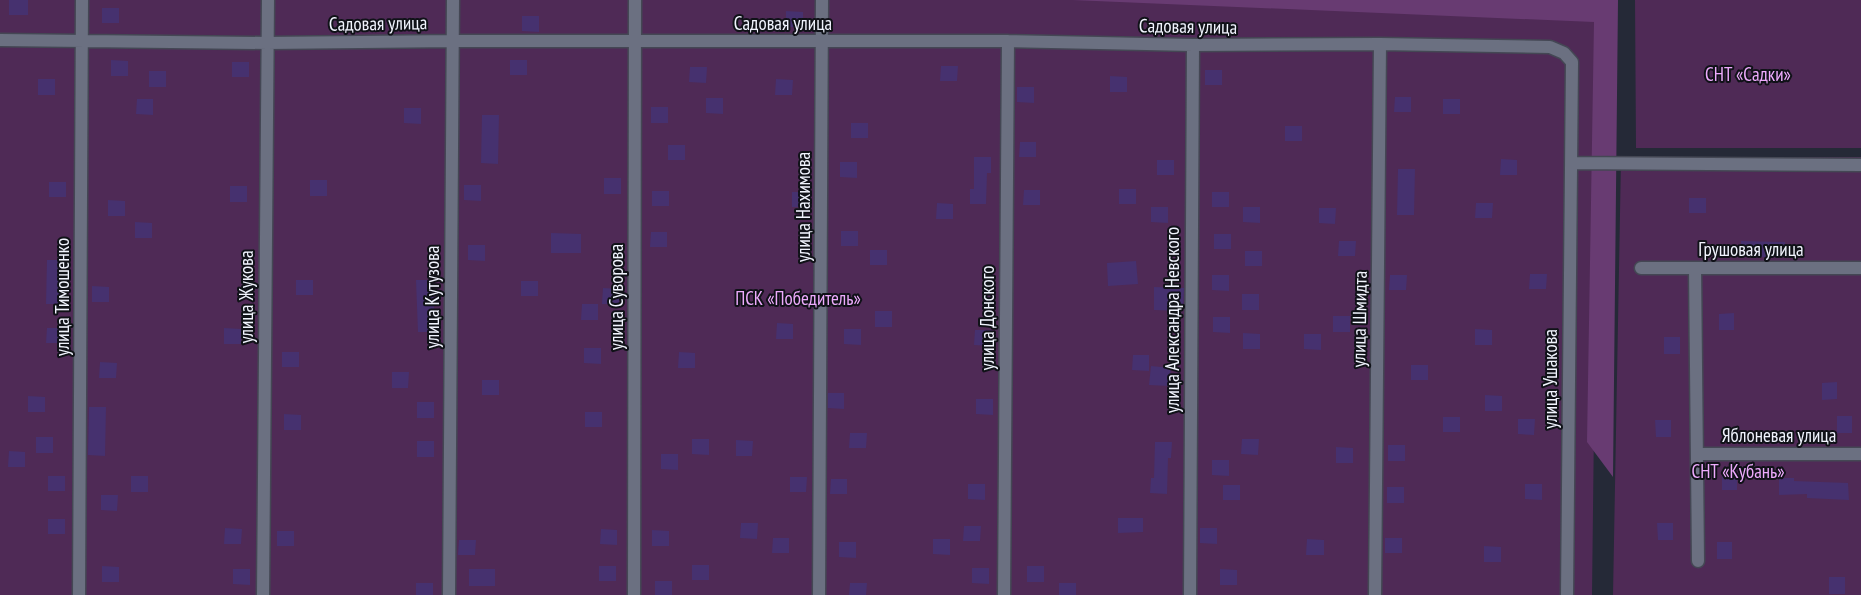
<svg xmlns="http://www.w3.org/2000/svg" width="1861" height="595" font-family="'PT Sans Narrow',sans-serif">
	<rect width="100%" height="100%" fill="#252937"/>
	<path fill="#4f2a56" d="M0,0h1599l-7,595h-1592z
		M1635,0h226v148h-225z
		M1861,157v438h-248l8,-436z"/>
	<path fill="#683b72" d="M1072,0h546l-5,477 -26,-35 7,-420z"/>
	<path fill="#46316f" d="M9,0h19v15h-19z
		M102,8h17v15h-17z
		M786,11l17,1v15h-17z
		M522,16h17v16l-17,-1z
		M111,60l17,1v15h-17z
		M510,60h17v15h-17z
		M232,62h17v15h-17z
		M941,66h17l-1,15h-17z
		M690,67h17l-1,16 -17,-1z
		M1205,70h17v15h-17z
		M149,71h17v16h-17z
		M1110,76l17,1v15h-17z
		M38,79h17v16h-17z
		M776,79l17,1 -1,15h-17z
		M1017,87h17v16l-17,-1z
		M1395,97h16v15h-17z
		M706,98h17v16l-17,-1z
		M137,99h16v16l-17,-1z
		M1443,99h17v15h-17z
		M651,107h17v16h-17z
		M404,108h17v16l-17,-1z
		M482,115h17l-1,49 -17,-1z
		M851,123h17v15h-17z
		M1285,126h17v15h-17z
		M1020,142h16v15h-17z
		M668,145h17v15h-17z
		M974,157h17v16h-4l-1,31h-16v-15h4z
		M1501,159l16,1v15h-17z
		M1157,160h17v15h-17z
		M840,162h17v16l-17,-1z
		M1398,169h17l-1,46h-17z
		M604,178h17v16h-17z
		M310,180h17v16h-17z
		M49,182h17v15h-17z
		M464,185h17v16l-17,-1z
		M230,186h17v16h-17z
		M1119,189h17v15h-17z
		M1024,190h16v15h-17z
		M652,191h17v15h-17z
		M792,192h17v15h-17z
		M1212,192h17v15h-17z
		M1689,198h17v15h-17z
		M108,200l17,1v15h-17z
		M937,203l16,1v15h-17z
		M1476,203h17l-1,15h-17z
		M1151,207h17v16l-17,-1z
		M1243,207h17v16l-17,-1z
		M1319,208h17l-1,16 -16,-1z
		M135,222l17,1v15h-17z
		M841,231h17v15h-17z
		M651,232h16v15h-17z
		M551,233l30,1v19h-30z
		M1214,234h17v15h-17z
		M1339,241h17l-1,15h-17z
		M1741,241l44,1v15h-44z
		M468,245h17v16l-17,-1z
		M870,250h17v15h-17z
		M1245,251h17v15h-17z
		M47,260h17l-1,44h-17z
		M1136,261l2,23 -30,2 -1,-23z
		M1530,274h17l-1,15h-17z
		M1212,275h17v16l-17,-1z
		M1390,275h17l-1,15h-17z
		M296,280h17v15h-17z
		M416,280h17l2,52h-17z
		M521,281h17v15h-17z
		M92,286l17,1v15h-17z
		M1154,287l30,1 -1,23 -29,-1z
		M603,288l17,1 -1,15h-17z
		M1242,294h17v16h-17z
		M582,304h16v16h-17z
		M875,311h17v16h-17z
		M1734,313v17h-15v-16z
		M1333,316h17v16h-17z
		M1213,317h17v16l-17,-1z
		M777,323l16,1v15h-17z
		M47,328h17l-1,15h-17z
		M224,328l17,1v15h-17z
		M844,329h17v16l-17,-1z
		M1475,329l17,1v15h-17z
		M975,330h17l-1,16 -17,-1z
		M1243,333l17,1v15h-17z
		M1304,334h17v16l-17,-1z
		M1664,337h16v17h-16z
		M584,348h17v16l-17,-1z
		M282,352h17v15h-17z
		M679,352l16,1v15h-17z
		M1133,355h16v16l-17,-1z
		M100,362l17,1 -1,15h-17z
		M1411,365h17v15h-17z
		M1151,366l20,2 -2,18 -20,-1z
		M392,372h17l-1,16h-16z
		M482,380h17v15h-17z
		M1837,382v17l-15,1v-17z
		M828,393h16v16l-16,-1z
		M1485,395l17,1v15h-17z
		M28,396l17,1v15h-17z
		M976,399h17v16l-17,-1z
		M417,402h17v16h-17z
		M89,407h17l-1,49 -17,-1z
		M585,412h17v15h-17z
		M284,414l17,1v15h-17z
		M1837,416h15v17h-15z
		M1443,417h17v15h-17z
		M1518,419h17l-1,16 -16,-1z
		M1655,420h16v17h-15z
		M850,433h17l-1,15h-17z
		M36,437h17v16h-17z
		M692,439h17v16l-17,-1z
		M1242,439h17l-1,16 -17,-1z
		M736,440l17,1 -1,15h-16z
		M417,441h17v16h-17z
		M1155,442h17l-1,16h-3l-1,36 -17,-1 1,-15h3z
		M1388,445h17v16h-17z
		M1336,447l17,1v15h-17z
		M9,451l16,1v15h-17z
		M661,454h17v16l-17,-1z
		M1212,460h17v16l-17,-1z
		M1722,473h15v17h-15z
		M48,476h17v15h-17z
		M131,476h17v16h-17z
		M790,477h17l-1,15h-16z
		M1779,478h15v3l54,2 1,17 -42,-2v-4l-28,1z
		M831,479h16v15h-17z
		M968,484h17v16l-17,-1z
		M1525,484h17v16l-17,-1z
		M1223,485h17v15h-17z
		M1387,487h17v16h-17z
		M101,495h17l-1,16 -16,-1z
		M1118,518h25v14l-25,1z
		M48,519h17v15h-17z
		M741,523h17l-1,16 -17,-1z
		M1657,523h16v17h-15z
		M964,526h17l-1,15h-17z
		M225,528l17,1 -1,15h-17z
		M1200,528h17v16l-17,-1z
		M601,529l16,1v15l-17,-1z
		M652,530l17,1v15h-17z
		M277,531h17v15h-17z
		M773,538h16v15h-17z
		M1385,538h17v15h-17z
		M933,539h17v16l-17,-1z
		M1307,539l17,1v15h-18z
		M459,540h17l-1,15h-17z
		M839,542h17v16l-17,-1z
		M1717,542h15v17h-15z
		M1484,546l17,1v15h-17z
		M692,565h17v15h-17z
		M102,566l17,1v15h-17z
		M599,566h17v15h-17z
		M1027,566h17v16h-17z
		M972,568h17v16l-17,-1z
		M233,569h17v16l-17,-1z
		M469,569h26v17h-26z
		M1220,569l17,1v15h-17z
		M1829,577h16v17h-16z
		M655,581h17v14h-17z
		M416,583h17v12h-17z
		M850,583h17l-1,12h-17z
		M1059,583h17v12h-17z"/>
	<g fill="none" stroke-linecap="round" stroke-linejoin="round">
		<g stroke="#444754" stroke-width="15">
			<path id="street" d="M0,40l267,3 186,-2h555l185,4 187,-1 170,3 14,6 8,9 -5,533
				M1571,163l290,2
				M1641,268h220
				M1695,268l3,293
				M1698,454h163
				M79,595l3,-595
				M263,595l5,-595
				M449,595l4,-595
				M634,595l1,-595
				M819,595l3,-595
				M1004,595l4,-554
				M1190,595l3,-550
				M1375,595l5,-551"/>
		</g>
		<use href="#street" stroke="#6b7081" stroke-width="12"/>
	</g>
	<g text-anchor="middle" stroke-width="4" stroke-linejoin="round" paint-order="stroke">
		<g font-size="19" fill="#f1f4fe" stroke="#101218">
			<text transform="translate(378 23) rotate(-1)" y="7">Садовая улица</text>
			<text x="783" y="30">Садовая улица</text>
			<text transform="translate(1188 26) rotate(1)" y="7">Садовая улица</text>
			<text transform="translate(803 207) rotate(-90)" y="7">улица Нахимова</text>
			<text x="1751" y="256">Грушовая улица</text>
			<text transform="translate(62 297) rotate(-90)" y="7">улица Тимошенко</text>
			<text transform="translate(246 297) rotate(-90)" y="7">улица Жукова</text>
			<text transform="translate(432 297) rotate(-90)" y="7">улица Кутузова</text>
			<text transform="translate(616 297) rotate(-90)" y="7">улица Суворова</text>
			<text transform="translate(987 318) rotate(-90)" y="7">улица Донского</text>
			<text transform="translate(1359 319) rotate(-89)" y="7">улица Шмидта</text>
			<text transform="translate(1172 320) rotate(-90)" y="7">улица Александра Невского</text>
			<text transform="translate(1550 379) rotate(-90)" y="7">улица Ушакова</text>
			<text x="1779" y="442">Яблоневая улица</text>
		</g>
		<g font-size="19" fill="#eeabfd" stroke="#101218">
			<text x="1748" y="81">СНТ «Садки»</text>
			<text x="798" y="305">ПСК «Победитель»</text>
			<text x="1738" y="478">СНТ «Кубань»</text>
		</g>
	</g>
</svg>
